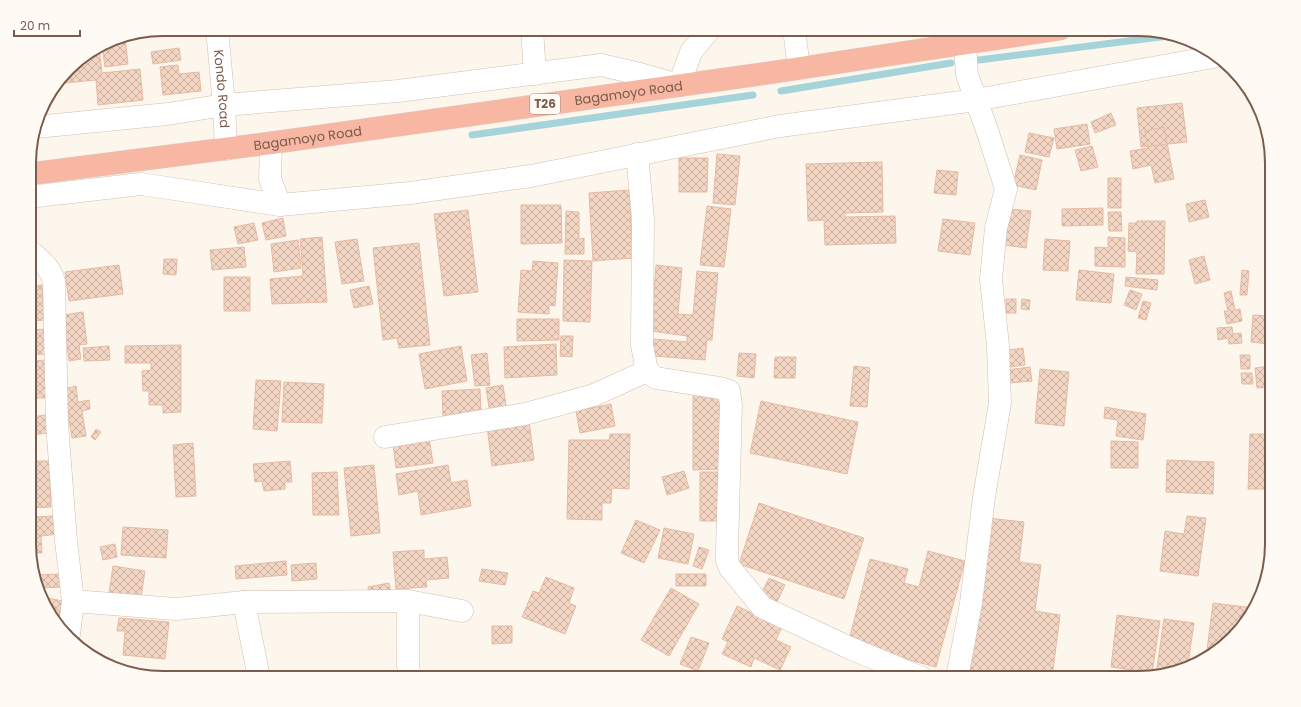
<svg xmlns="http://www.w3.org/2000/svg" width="1301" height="707" font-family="Poppins,sans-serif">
	<defs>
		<pattern id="building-cross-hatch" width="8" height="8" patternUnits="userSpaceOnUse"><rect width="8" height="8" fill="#f3d5c3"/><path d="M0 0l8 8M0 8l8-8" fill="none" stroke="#cab0a1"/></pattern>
	</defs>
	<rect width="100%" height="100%" fill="#fdf6ec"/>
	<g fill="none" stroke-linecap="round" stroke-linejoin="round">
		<path stroke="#a5d3da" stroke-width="7" d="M979,60l189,-24
			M781,91l170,-28
			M472,135l281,-40"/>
	</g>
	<path fill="url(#building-cross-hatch)" stroke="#e6bba3" d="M163,29h15v2l-36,4v-2z
		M401,29h22v1l-20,6z
		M125,37l3,27 -23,3 -3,-22 10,-6z
		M99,47l3,26 38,-4 3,31 -45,5 -2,-25 -31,3 -1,-7 10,-14z
		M179,48l2,12 -28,4 -2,-12z
		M178,65l1,9 20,-2 2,19 -38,4 -3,-28z
		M1182,103l5,39 -46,5 -4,-39z
		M1111,113l5,12 -21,8 -4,-11z
		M1087,124l3,20 -33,5 -3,-20z
		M1164,127l10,52 -19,4 -4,-18 -18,4 -3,-18 18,-3 -3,-17z
		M1029,133l25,5 -5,19 -24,-5z
		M1092,146l6,21 -17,4 -6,-21z
		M717,154l23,2 -5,49 -22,-2z
		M1020,155l22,5 -6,30 -23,-5z
		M679,158h29l-1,34h-28z
		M882,162l1,50 -38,1v4l50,-1 1,27 -71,2 -1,-25 -16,1 -2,-57z
		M937,170l21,2 -2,23 -22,-2z
		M1108,178h13v30h-13z
		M629,190l4,68 -40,3 -4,-68z
		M1205,200l4,17 -20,5 -3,-18z
		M521,205h40l1,38 -41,1z
		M707,206l24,3 -7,58 -24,-2z
		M1103,208v17l-41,1v-17z
		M1010,209l21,2 -5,37 -22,-3z
		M468,210l10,82 -34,4 -10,-82z
		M566,211l13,1v27l5,-1v16h-19z
		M1108,212h13l1,19h-13z
		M283,218l3,18 -20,4 -4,-17z
		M943,219l32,4 -5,32 -32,-4z
		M1137,221h28l-1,53h-28l1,-22 -9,-1 1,-28h8z
		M254,223l4,17 -20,4 -4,-17z
		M322,237l5,65 -55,2 -2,-25 33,-3 -3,-37z
		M1108,237l17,1v29l-30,-1v-19l13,1z
		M357,239l7,42 -22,3 -7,-42z
		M1045,239l25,2 -2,30 -25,-1z
		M298,240l3,28 -27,4 -3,-28z
		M419,243l11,102 -31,3 -2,-10 -14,2 -10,-92z
		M244,247l2,20 -34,3 -2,-20z
		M1204,256l6,24 -15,4 -6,-24z
		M164,259h13l-1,16 -13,-1z
		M564,260l28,1 -2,61 -27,-1z
		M533,261l25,2 -3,43 -6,-1v9l-31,-2 3,-42 11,1z
		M119,265l4,29 -54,7 -4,-29z
		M656,265l26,3 -4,46 15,1 4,-44 21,2 -6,67h-5l-2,20 -52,-4 1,-17 33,3v-6l-36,-5z
		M1079,270l35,4 -3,29 -35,-3z
		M1242,270l7,1 -2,24h-7z
		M224,277h26v34h-26z
		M1126,277l32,3 -1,10 -32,-4z
		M42,285l2,35 -12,1 -1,-6 -1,1v-29z
		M369,286l4,18 -19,4 -4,-18z
		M1130,290l12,4 -6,16 -12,-5z
		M1231,291l4,19 5,-1 2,12 -15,3 -3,-13h4l-4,-18z
		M1006,299h10v14h-10z
		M1022,299l8,1 -1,10 -8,-1z
		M1143,301l8,2 -5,17 -8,-2z
		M83,312l4,32 -8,1 2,14 -12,2 -6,-46z
		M1253,315l18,1v13h-3v15l-17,-2z
		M517,319h42v21l-42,1z
		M1232,327l1,7 8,-1 1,10 -13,1 -1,-6 -10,2 -1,-12z
		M45,329l1,25 -16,1v-25z
		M561,336h12l-1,21 -12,-1z
		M556,344l1,31 -52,3 -1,-31z
		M181,345v67l-18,1v-8h-14v-14h-6l-1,-20 9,-1v-7h-26v-17z
		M109,346l1,14 -26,1 -1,-13z
		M461,346l6,35 -42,8 -6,-35z
		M1023,348l2,17 -22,3 -2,-17z
		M487,353l3,32 -15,1 -4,-31z
		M739,353l17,1 -2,24 -17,-2z
		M1240,355h10v14h-9z
		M775,357h21l-1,21h-21z
		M47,360l1,38h-17v8h-1v-45z
		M854,366l16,2 -3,39 -17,-1z
		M1271,366l1,21 -15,1 -2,-20z
		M1030,367l2,14 -23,2 -2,-13z
		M1040,369l29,3 -5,54 -29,-3z
		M1241,373h11l1,11h-11z
		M256,380l25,1 -4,50 -24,-2z
		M284,382l40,2 -2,39 -40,-1z
		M503,385l4,27 -17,2 -4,-26z
		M76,386l2,16 11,-2 1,9 -8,2 4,25 -14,2 -8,-49z
		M480,389l1,24 -38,3 -1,-25z
		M693,394h33v75l-33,1z
		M761,401l97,21 -11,52 -97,-21z
		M611,404l4,22 -35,7 -4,-22z
		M1105,407l41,7 -3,26 -27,-4 2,-16 -14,-2z
		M47,415l2,18 -19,2v-18z
		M529,421l5,39 -42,6 -5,-40z
		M96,429l5,3 -6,8 -4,-3z
		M610,434h20l-1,55 -17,-1 -1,15h-9v17l-35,-1 2,-79h40z
		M1250,434h22v55h-24z
		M429,438l4,25 -37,5 -3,-24z
		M1111,441l27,1v26h-27z
		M193,443l3,53 -20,1 -3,-52z
		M1167,460l47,2 -1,32 -47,-2z
		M30,461h19l2,46 -21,1z
		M290,461l2,21h-7v7l-21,2 -2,-10 -7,1 -2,-18z
		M374,465l6,68 -29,3 -7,-68z
		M448,465l3,18 16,-3 4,26 -50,9 -3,-24 -19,4 -3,-21z
		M684,471l5,17 -22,7 -5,-18z
		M337,472l2,43h-26l-1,-42z
		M700,472h18v49h-18z
		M759,503l105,35 -20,61 -105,-35z
		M56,516l1,18 -16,2 1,17h-12v-36z
		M1187,516l19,2 -8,58 -38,-5 5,-40 19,3z
		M988,518l36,4 -5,40 22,3 -6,46 25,4 -8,63h-85z
		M636,520l24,10 -16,33 -23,-10z
		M123,527l45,3 -2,28 -45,-3z
		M664,528l30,6 -6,30 -30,-6z
		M115,544l2,13 -14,3 -3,-13z
		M699,547l10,3 -7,19 -9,-3z
		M424,550v9l23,-2 2,21 -23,2 1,7 -31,2 -3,-37z
		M928,551l37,10 -29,106 -61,-16 -26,-11 21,-81 38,10 -4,14 15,4z
		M286,561l1,14 -51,4 -1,-13z
		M316,563l1,16 -25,2 -1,-16z
		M113,566l32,5 -4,26 -32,-4z
		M482,569l26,4 -3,12 -26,-4z
		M61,574v13l-21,1 -5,-13z
		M676,574h30v12h-30z
		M546,577l28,11 -5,15 7,3 -11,28 -43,-17 11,-26 6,2z
		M769,578l16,7 -10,21 -16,-8z
		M389,583l2,10 -22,5 -1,-11z
		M671,588l28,16 -30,52 -28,-16z
		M44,597l18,4 -4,23 -6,-5z
		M1213,603l41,5 -42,48 -6,2z
		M737,606l45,21 -6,13 15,7 -11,23 -26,-12 -3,9 -29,-13 6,-12 -6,-3z
		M1117,615l43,6 -8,52 -41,-6z
		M119,618l50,4 -4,37 -42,-4 2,-24h-8z
		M1164,619l30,4 -6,41 -32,11z
		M492,626h20v17l-20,1z
		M691,637l18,6 -11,28 -18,-7z
		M355,674h36v4h-36z"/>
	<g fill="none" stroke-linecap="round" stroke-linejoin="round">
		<g stroke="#d1beb0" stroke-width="23">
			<g id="street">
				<path id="s1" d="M217,29l7,76 2,44"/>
				<path d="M532,29l3,45"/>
				<path d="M794,29l5,39"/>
				<path d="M36,127l132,-13 56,-9 174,-14 203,-26 39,9 39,11 12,-33 19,-23"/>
				<path d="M271,143l-1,36 10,26 130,-12 121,-17 249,-50 196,-26 237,-43"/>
				<path d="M637,154l6,65 -1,126 5,26 9,7 64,10 9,3 2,14 -4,145v11l3,7 32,39 90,42 70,29"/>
				<path d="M29,197l112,-13 139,21"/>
				<path d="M30,251c10,9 21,16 24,31l3,142 9,117 7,60 -4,33"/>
				<path d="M385,437l140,-23 69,-19 53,-24"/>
				<path d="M73,601l103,8 68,-7 164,-1 54,10"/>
				<path d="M408,601v64l2,13"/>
				<path d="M244,602l15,76"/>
				<path d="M957,678l14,-75 13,-106 16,-94 -2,-57 -7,-67 5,-51 10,-39 -19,-59 -20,-55 -2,-31"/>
			</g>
		</g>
		<g stroke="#dad1cd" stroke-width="23">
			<g id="highway">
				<path id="s2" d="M29,174l242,-31 490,-69 299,-45"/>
			</g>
		</g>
		<use href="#street" stroke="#fff" stroke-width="22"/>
		<use href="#highway" stroke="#f7b7a3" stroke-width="22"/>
	</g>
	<g text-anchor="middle" stroke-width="3" stroke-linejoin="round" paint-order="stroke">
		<rect fill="#fffaf3" stroke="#a28b7f" stroke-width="1" x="530" y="94" width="30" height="20" rx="3"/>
		<g font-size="12" font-weight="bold" fill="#7a5c4d">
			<text x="545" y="108">T26</text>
		</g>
		<g font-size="13" fill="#7a5c4d" stroke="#fffaf3">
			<text dy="5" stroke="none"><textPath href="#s1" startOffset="60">Kondo Road</textPath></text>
			<text dy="5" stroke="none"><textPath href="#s2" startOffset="605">Bagamoyo Road</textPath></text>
			<text dy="5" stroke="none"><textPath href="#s2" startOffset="281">Bagamoyo Road</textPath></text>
		</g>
	</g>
	<path d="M0 0H1301V707H0ZM163 36H1138A127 127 0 0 1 1265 163V544A127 127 0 0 1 1138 671H163A127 127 0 0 1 36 544V163A127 127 0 0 1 163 36Z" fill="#fffaf3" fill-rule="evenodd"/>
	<path fill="none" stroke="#7a5c4d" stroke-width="2" d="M163 36H1138A127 127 0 0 1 1265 163V544A127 127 0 0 1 1138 671H163A127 127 0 0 1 36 544V163A127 127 0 0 1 163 36Z"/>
	<path d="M14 30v6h66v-6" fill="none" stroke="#7a5c4d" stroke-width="2"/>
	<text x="20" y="30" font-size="12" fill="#7a5c4d" stroke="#fffaf3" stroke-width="3" paint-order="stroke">20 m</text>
</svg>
